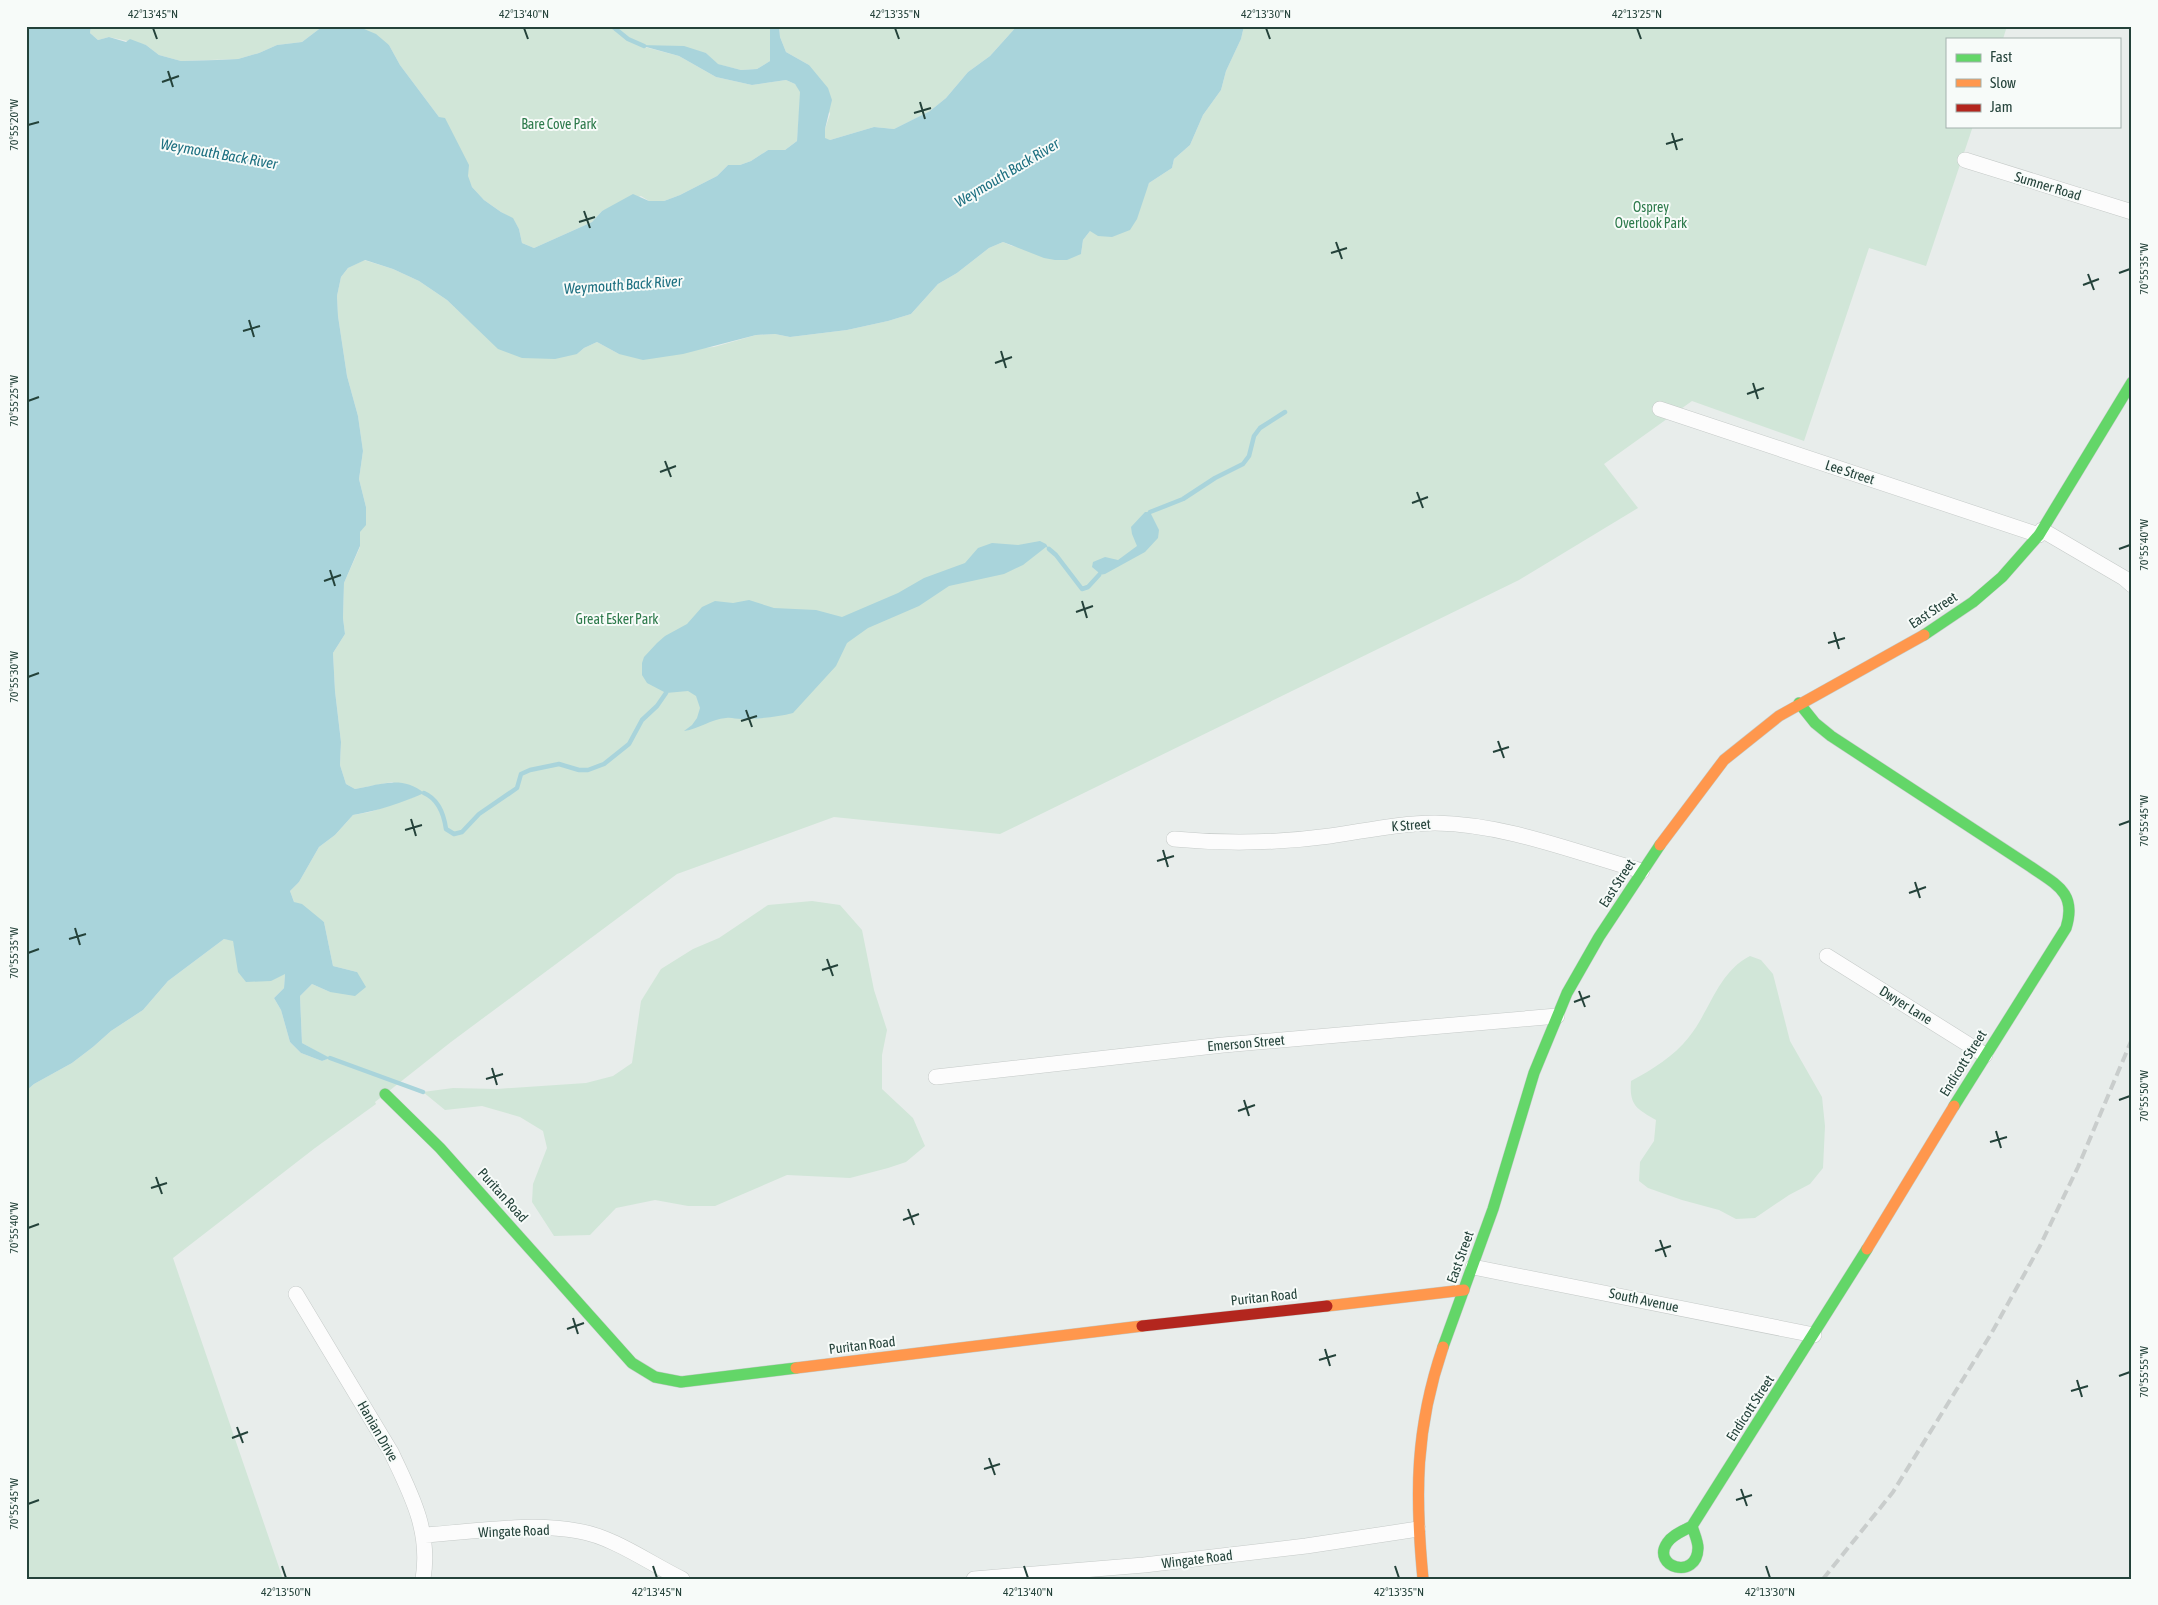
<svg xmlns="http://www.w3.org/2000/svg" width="2158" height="1605" font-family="'Asap Condensed',sans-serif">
	<rect width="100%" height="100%" fill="#e8edeb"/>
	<path fill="#d1e6d8" d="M91,26h232l-21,16 -25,3 -18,8 -21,6 -57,2 -22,-6 -13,-10 -37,-8 -11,3 -8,-7z
		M357,26h413v35l-13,8 -16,1 -24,-6 -11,-11 -65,-7 38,10 37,21 36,8 34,-5 9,4 6,7 -4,50 -12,9h-17l-17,11 -11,4h-12l-11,11 -37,19 -16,6h-15l-8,-5 -39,15 -10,11 -58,26 -12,-5 -3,-14 -6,-10 -12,-7 -17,-12 -12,-13 -33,-70 -39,-52 -11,-20z
		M779,26h238l-27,30 -22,16 -22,26 -16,13 -36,18 -20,-2 -44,13 -5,-1v-10l5,-15 -21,-49 -23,-13 -6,-15z
		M1244,26h763l-4,13h-56v87h26l-47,140 -57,-18 -65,193 -112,-40 -88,63 34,44 -119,72 -519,254 -166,-17 -157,57 -226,168 -76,60 1,2 -61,44 -142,110 110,321h-257v-488l8,-7 38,-21 21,-16 18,-16 32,-21 25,-29 56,-42 9,1 3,15 49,19 -1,14 -10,10 7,12 9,32 11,11 21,8 7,-3 -27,-15 -2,-47 12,-12 18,8 27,-20 -24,-6 -9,-44 -30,-20 -4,-11 9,-9 20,-35 16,-12 18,-20 17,-3 47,-16 -25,-14 -37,7 -9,-5 -6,-19 1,-23 -6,-51 -2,-38 12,-19 -2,-16 1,-35 16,-36v-15l6,-25 -7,-28 4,-28 -5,-35 -11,-40 -9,-60 -1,-20 4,-19 7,-9 16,-8 29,9 26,12 28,19 22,21 108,33 7,-6 13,-6 22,12 95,-7 42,-12 19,-1 15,3 57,-7 41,-9 23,-7 27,-30 19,-11 32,-25 14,-6 9,4 69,8 2,-14 7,-9 54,-37 5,-11 23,-15 2,-9 16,-14 13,-30 18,-25 5,-19 15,-32z
		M812,901l28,4 22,25 12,60 13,40 -5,25v34l31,29 12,28 -19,16 -18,6 -38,10 -63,-3 -72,31h-27l-33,-6 -39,8 -26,27 -36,1 -22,-34 1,-18 14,-36 -4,-17 -23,-14 -38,-11 -37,4 -22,-18 30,-4 44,1 89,-6 27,-7 19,-13 9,-62 20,-32 32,-20 26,-11 49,-33z
		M1750,956l11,4 12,14 17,67 32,56 3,29 -2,42 -13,16 -21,11 -34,23 -19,1 -17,-9 -37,-10 -34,-12 -9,-7 1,-19 14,-21 2,-21c-19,-11 -27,-14 -25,-39 22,-12 42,-24 58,-44 21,-26 29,-65 61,-81z"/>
	<path fill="#a9d4db" d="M26,26h65l-1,7 8,7 11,-3 17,5 4,-3 16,6 13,10 22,6 36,-1 21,-1 21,-6 18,-8 25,-3 21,-16h34l19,8 13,11 11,20 39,52 6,1 24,47 -1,11 4,11 12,13 17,12 12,6 6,11 3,14 12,5 58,-26 10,-11 31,-17 16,7h15l16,-6 37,-19 11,-11h12l11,-4 17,-11h17l12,-9 3,-49 -5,-8 -9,-4 -34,5 -36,-8 -37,-21 -40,-11 45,1 22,7 12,11 23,6 16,-1 13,-8v-35h9l1,11 6,15 23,13 19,23 4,12 -7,29v9l5,2 44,-13 20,2 36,-18 16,-13 22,-26 22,-16 27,-30h227l-3,13 -15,32 -5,19 -18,25 -13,30 -16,14 -2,9 -23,15 -12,36 -7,11 -18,7 -14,-1 -8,-5 -7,9 -2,14 -14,6h-12l-11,-2 -41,-16 -14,6 -32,25 -19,11 -27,30 -23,7 -41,9 -57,7 -15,-3 -19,1 -73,19 -40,6 -24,-6 -22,-12 -13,6 -7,6 -22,5 -33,-1 -24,-9 -51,-49 -28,-19 -26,-12 -28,-9 -17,8 -7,9 -4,19 1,20 9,60 11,40 5,35 -4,28 7,28v18l-6,7v14l-16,37 -1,35 2,16 -12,19 2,38 6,51 -1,23 6,19 9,5c25,-4 47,-14 69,4 -22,10 -47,18 -71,22l-18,20 -16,12 -20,35 -9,9 4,11 8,2 22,18 9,44 24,6 9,15 -11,9 -25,-4 -18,-8 -12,12 2,47 28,15 -8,3 -21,-8 -11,-11 -9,-32 -7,-12 10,-10 1,-14 -14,7 -25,1 -8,-10 -5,-31 -9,-2 -56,42 -25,29 -32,21 -18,16 -21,16 -38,21 -8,7z
		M1145,512h5l9,18 -1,8 -13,14 -40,22 -6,1 -1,-3 -6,-5 1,-5 12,-5 13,3 19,-14 -5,-12 -1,-7z
		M1040,541l6,3 3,5 -3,-2 -23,18 -19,9 -55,12 -30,20 -51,22 -21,15 -11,23 -43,47c-15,4 -35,6 -52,6 -5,0 -10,-2 -15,-1 -15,1 -27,11 -42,13l8,-6 5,-7 3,-10 -4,-12 -8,-5 -22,2 -19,-10 -5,-8v-12l2,-6 13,-14 8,-7 22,-12 15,-17 13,-6 18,2 16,-3 25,8 42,2 26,7 56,-24 26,-15 41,-15 13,-15 14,-5 26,2z"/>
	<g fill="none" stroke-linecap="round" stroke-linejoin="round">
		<path stroke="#a9d4db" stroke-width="4.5" d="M612,26l16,13 16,7
			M1150,512l33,-13 32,-21 28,-14 6,-8 5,-20 6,-8 25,-16
			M1049,549l7,6 26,34 6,-2 11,-12
			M424,793c14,6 20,22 22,36l8,5 8,-2 17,-18 38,-26 4,-14 9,-4 29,-6 20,6h9l16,-6 25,-20 13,-24 15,-14 9,-13
			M330,1058l93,34"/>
		<g stroke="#c5cac8" stroke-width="16">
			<path id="street" d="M1965,160l167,52
				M1660,409l379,126
				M2042,530l82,48 8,7
				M1174,839c52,5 104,4 156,-3 35,-5 70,-13 105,-13 70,1 140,29 207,48
				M1827,956l158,99
				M936,1077l287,-32 334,-29
				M1473,1267l341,68
				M296,1294l95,158c20,42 40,79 32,127
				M425,1535c48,-3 105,-13 153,-4 36,6 71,32 104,48
				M974,1579l170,-14 162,-19 112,-17"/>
		</g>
		<g stroke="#c3cbc8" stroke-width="12">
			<path id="fast" d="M1924,635l49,-33 29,-25 37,-42 93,-153
				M1799,703l16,20 16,13 200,131c26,18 46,26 35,61l-112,178
				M385,1094l55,54 192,215 23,14 26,5 115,-14
				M1443,1347l50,-138 41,-136 33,-80 32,-56 61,-92
				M1692,1526c2,7 6,15 6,22 -1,33 -47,19 -31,-5 5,-8 16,-12 25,-17l175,-277"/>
		</g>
		<g stroke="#c3cbc8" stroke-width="12">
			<path id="slow" d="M1660,845l64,-85 55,-44 145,-81
				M1867,1249l87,-143
				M1327,1306l137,-16
				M796,1368l346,-42
				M1423,1579c-8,-84 -8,-150 20,-232"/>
		</g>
		<g stroke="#c3cbc8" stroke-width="12">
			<path id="jam" d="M1142,1326l185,-20"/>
		</g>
		<use href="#street" stroke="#fcfcfc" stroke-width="15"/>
		<use href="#fast" stroke="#63d668" stroke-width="11"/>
		<use href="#slow" stroke="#ff974d" stroke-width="11"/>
		<use href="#jam" stroke="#b3261e" stroke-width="11"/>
		<path stroke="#c9cdcc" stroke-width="4" stroke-dasharray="10 5" stroke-linecap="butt" d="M1823,1579l70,-87 98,-158 49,-88 38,-79 54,-128"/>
	</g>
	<path fill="none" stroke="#24423a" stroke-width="2" d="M153,28l4,11M524,28l4,11M895,28l4,11M1266,28l4,11M1637,28l4,11M168,71l5,16M162,82l17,-6M920,102l5,17M914,113l17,-5M28,125l11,-3M1672,133l5,17M1666,144l17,-5M584,211l6,17M579,222l16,-5M1336,242l6,17M1331,253l16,-5M2119,273l11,-4M2088,274l6,16M2083,285l16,-6M249,320l5,17M243,331l17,-5M1001,351l5,17M995,363l17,-6M1753,383l5,16M1747,394l17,-6M28,401l11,-4M665,461l6,16M660,472l16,-6M1417,492l6,16M1412,503l16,-6M2119,549l11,-4M330,570l5,16M324,581l17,-6M1082,601l5,17M1076,612l17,-6M1834,632l5,17M1828,643l17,-5M28,677l11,-4M746,710l6,17M741,721l16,-5M1498,741l6,17M1493,752l16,-5M411,819l5,17M2119,825l11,-4M405,830l17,-5M1163,850l5,17M1157,861l17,-5M1915,882l5,16M1909,893l17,-6M75,928l5,17M69,939l17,-5M28,953l11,-4M827,959l6,17M822,970l16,-5M1579,991l6,16M1574,1002l16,-6M492,1068l5,17M486,1079l17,-5M1244,1100l5,16M2119,1100l11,-4M1238,1111l17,-6M1996,1131l5,17M1990,1142l17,-5M156,1177l6,17M151,1188l16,-5M908,1209l6,16M903,1220l16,-6M28,1228l11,-4M1660,1240l6,17M1655,1251l16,-5M573,1318l5,16M567,1329l17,-6M1325,1349l5,17M1319,1360l17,-5M2119,1376l11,-4M2077,1380l5,17M2071,1391l17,-5M237,1427l6,16M232,1438l16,-6M989,1458l6,17M984,1469l16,-5M1741,1489l6,17M1736,1500l16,-5M28,1504l11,-4M282,1566l4,12M653,1566l4,12M1024,1566l4,12M1395,1566l4,12M1766,1566l4,12"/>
	<g text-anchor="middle" stroke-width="4" stroke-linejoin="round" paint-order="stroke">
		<g font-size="14" fill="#2d7a4b" stroke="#f7fbf9">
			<text x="559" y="129">Bare Cove Park</text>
			<text x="1651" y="212">Osprey<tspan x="1651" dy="16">Overlook Park</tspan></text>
			<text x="617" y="624">Great Esker Park</text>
		</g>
		<g font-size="14" fill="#24423a" stroke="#f7fbf9">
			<text transform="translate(2048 186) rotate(17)" y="5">Sumner Road</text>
			<text transform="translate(1850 472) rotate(18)" y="5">Lee Street</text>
			<text transform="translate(1933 610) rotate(-33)" y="5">East Street</text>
			<text transform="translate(1411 825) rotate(-4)" y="5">K Street</text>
			<text transform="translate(1617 883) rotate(-57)" y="5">East Street</text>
			<text transform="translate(1906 1005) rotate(32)" y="5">Dwyer Lane</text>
			<text transform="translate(1246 1043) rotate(-5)" y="5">Emerson Street</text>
			<text transform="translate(1963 1063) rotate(-58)" y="5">Endicott Street</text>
			<text transform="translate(503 1195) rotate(48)" y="5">Puritan Road</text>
			<text transform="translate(1460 1257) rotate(-70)" y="5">East Street</text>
			<text transform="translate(1264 1297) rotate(-6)" y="5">Puritan Road</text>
			<text transform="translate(1644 1300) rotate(12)" y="5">South Avenue</text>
			<text transform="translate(862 1345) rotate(-7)" y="5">Puritan Road</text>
			<text transform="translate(1750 1408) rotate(-57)" y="5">Endicott Street</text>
			<text transform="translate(378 1431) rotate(60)" y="5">Hanian Drive</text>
			<text transform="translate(514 1531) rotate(-2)" y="5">Wingate Road</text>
			<text transform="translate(1197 1559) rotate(-7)" y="5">Wingate Road</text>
		</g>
		<g font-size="15" font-style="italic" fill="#1c6f80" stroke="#f7fbf9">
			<text transform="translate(219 154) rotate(10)" y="5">Weymouth Back River</text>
			<text transform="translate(1007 173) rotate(-31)" y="5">Weymouth Back River</text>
			<text transform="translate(623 285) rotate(-4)" y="5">Weymouth Back River</text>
		</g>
	</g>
	<rect width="2158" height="1605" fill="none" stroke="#f7fbf9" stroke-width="55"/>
	<rect x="1946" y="38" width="175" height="90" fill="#f7fbf9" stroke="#a3b1ad"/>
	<rect x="1956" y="54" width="25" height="8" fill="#63d668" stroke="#a3b1ad"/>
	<text x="1990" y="62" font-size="15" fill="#24423a">Fast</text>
	<rect x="1956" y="79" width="25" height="8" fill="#ff974d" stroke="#a3b1ad"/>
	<text x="1990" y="88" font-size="15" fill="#24423a">Slow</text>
	<rect x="1956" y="104" width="25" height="8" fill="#b3261e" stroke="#a3b1ad"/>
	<text x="1990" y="112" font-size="15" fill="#24423a">Jam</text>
	<rect x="28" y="28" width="2102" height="1550" fill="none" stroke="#24423a" stroke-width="2"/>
	<g font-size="12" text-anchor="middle" fill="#24423a">
		<text x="153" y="18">42°13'45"N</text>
		<text x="524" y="18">42°13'40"N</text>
		<text x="895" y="18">42°13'35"N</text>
		<text x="1266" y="18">42°13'30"N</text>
		<text x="1637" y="18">42°13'25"N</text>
		<text transform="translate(14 125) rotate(-90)" y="4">70°55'20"W</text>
		<text transform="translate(2144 269) rotate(-90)" y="4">70°55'35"W</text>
		<text transform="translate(14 401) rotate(-90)" y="4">70°55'25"W</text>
		<text transform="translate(2144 545) rotate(-90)" y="4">70°55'40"W</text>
		<text transform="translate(14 677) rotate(-90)" y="4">70°55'30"W</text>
		<text transform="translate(2144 821) rotate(-90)" y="4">70°55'45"W</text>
		<text transform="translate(14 953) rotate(-90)" y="4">70°55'35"W</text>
		<text transform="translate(2144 1096) rotate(-90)" y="4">70°55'50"W</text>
		<text transform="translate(14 1228) rotate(-90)" y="4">70°55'40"W</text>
		<text transform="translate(2144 1372) rotate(-90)" y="4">70°55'55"W</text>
		<text transform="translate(14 1504) rotate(-90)" y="4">70°55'45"W</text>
		<text x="286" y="1596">42°13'50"N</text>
		<text x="657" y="1596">42°13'45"N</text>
		<text x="1028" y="1596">42°13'40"N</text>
		<text x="1399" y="1596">42°13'35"N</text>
		<text x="1770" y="1596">42°13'30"N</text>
	</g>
</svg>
